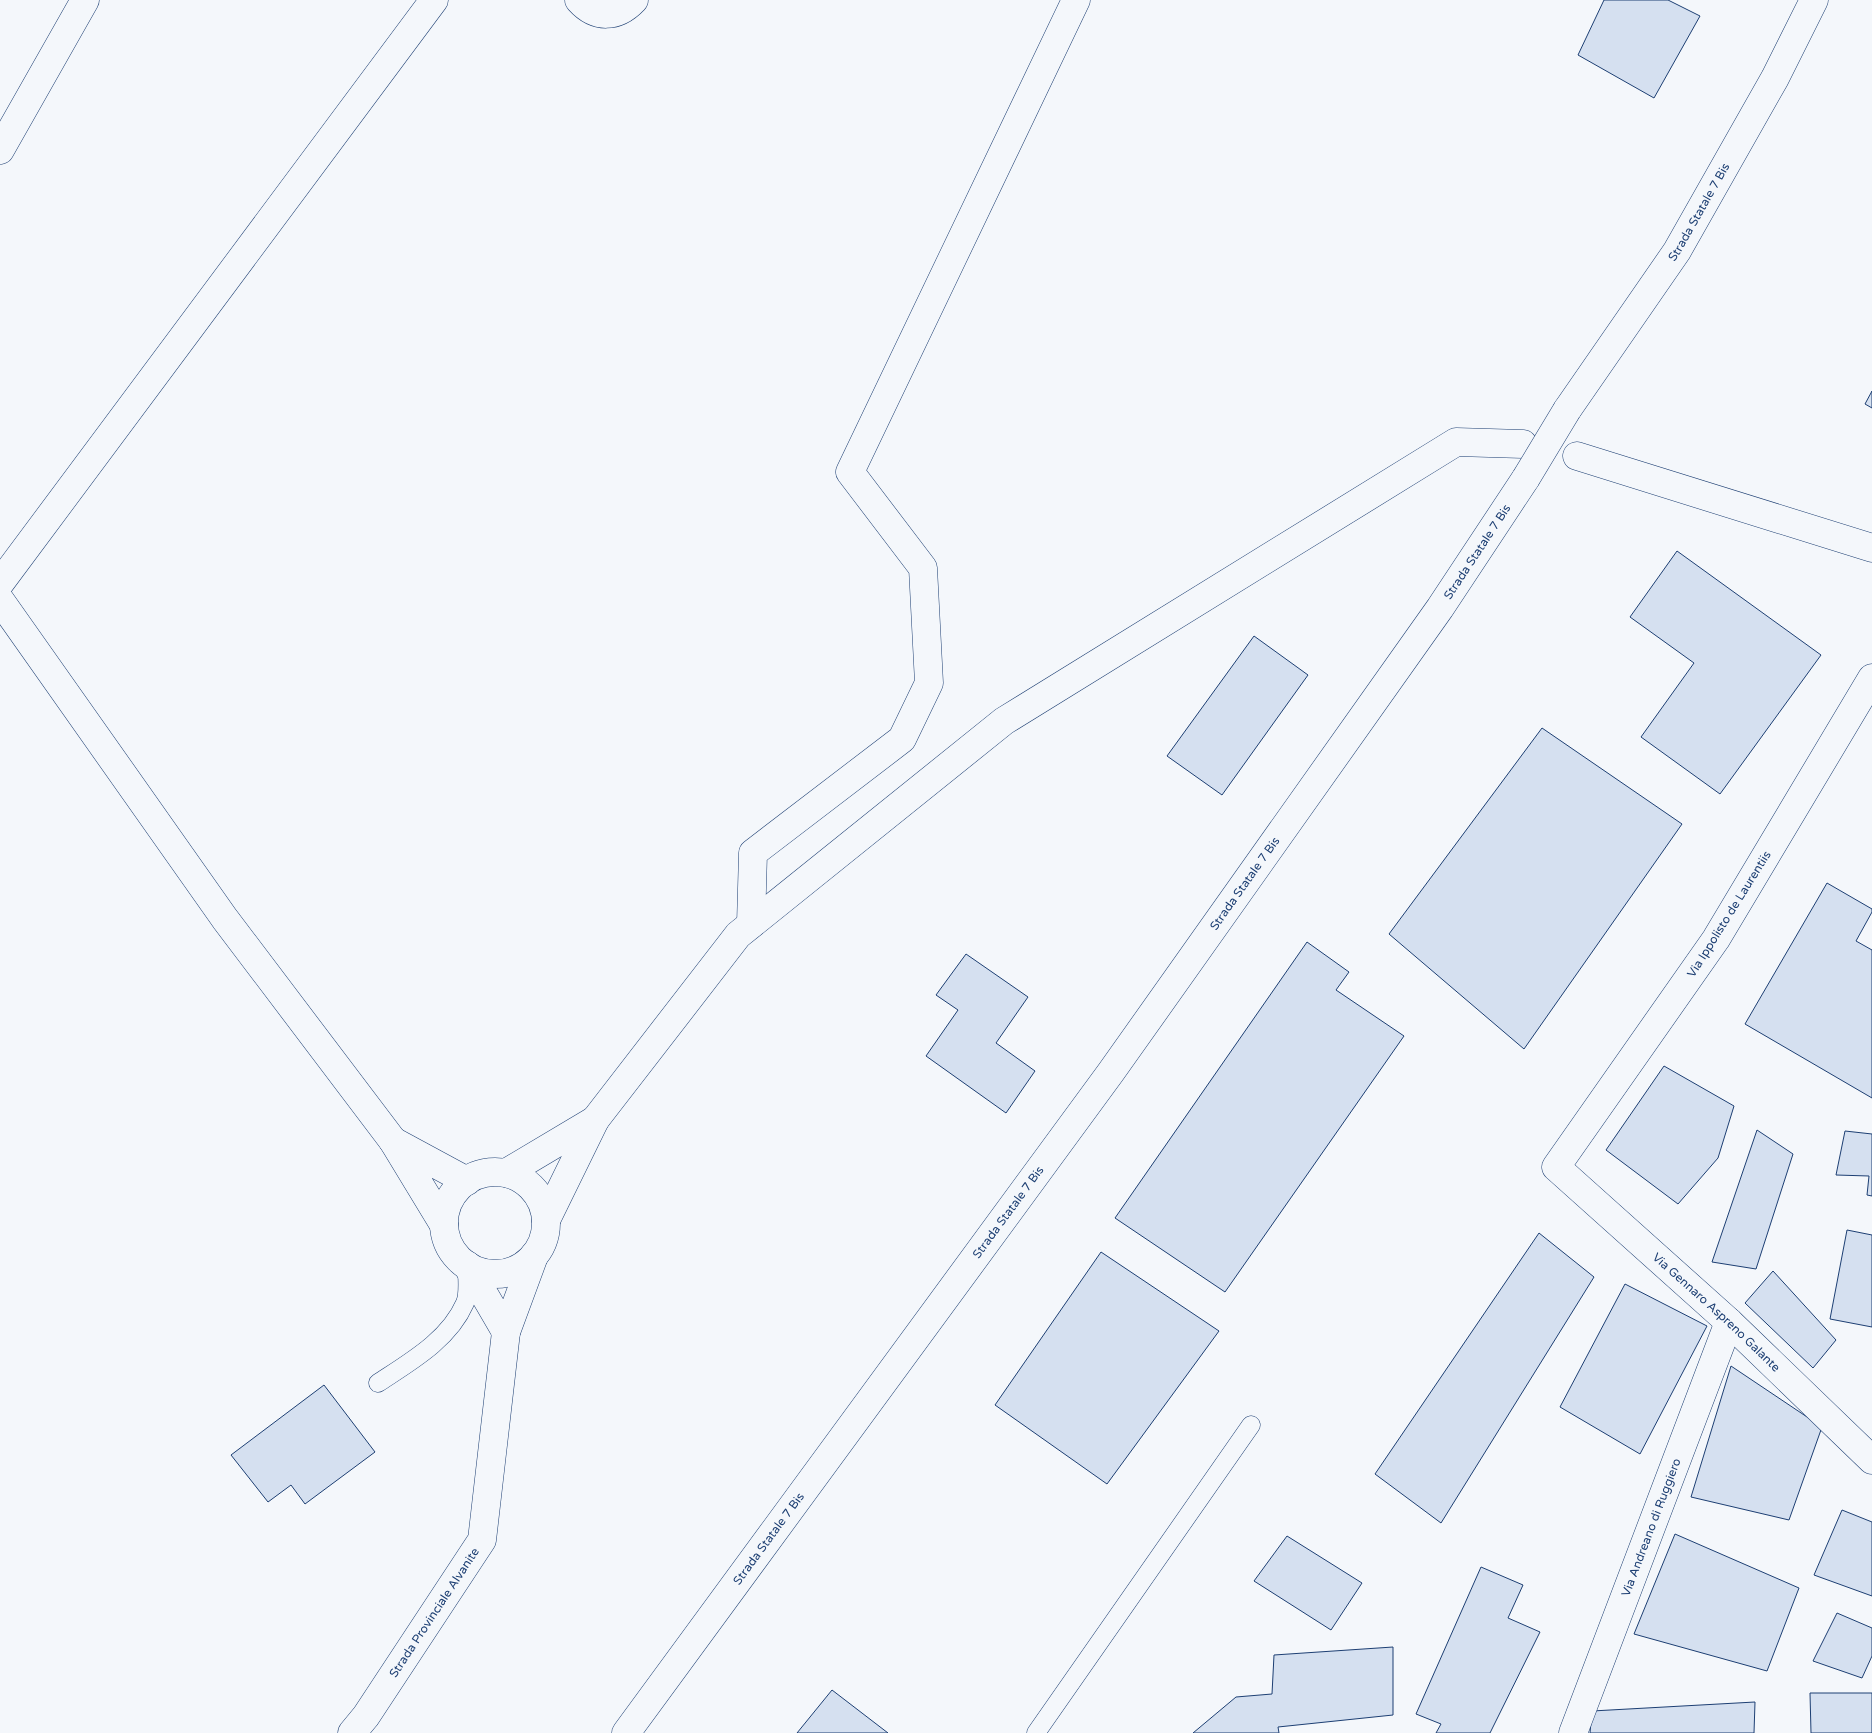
<svg xmlns="http://www.w3.org/2000/svg" width="1872" height="1733" font-family="'Varela Round',sans-serif">
	<rect width="100%" height="100%" fill="#f4f7fb"/>
	<path fill="#d5e0f0" stroke="#1d3f73" d="M1604,0h64l32,16 -46,82 -76,-43z
		M1872,391v17l-7,-4z
		M1677,551l144,104 -101,139 -79,-57 53,-74 -64,-46z
		M1254,636l54,39 -86,120 -55,-39z
		M1542,728l140,96 -158,225 -135,-115z
		M1827,883l45,26v3l-16,29 16,9v148l-127,-74z
		M1307,942l42,30 -13,18 68,46 -179,256 -110,-74z
		M966,954l62,43 -32,46 39,28 -29,42 -80,-57 32,-46 -22,-15z
		M1664,1066l70,40 -16,52 -40,46 -72,-54z
		M1757,1130l36,24 -37,115 -44,-7z
		M1845,1131l27,3v62l-5,-1 2,-19 -33,-1z
		M1847,1230l25,5v92l-42,-8z
		M1539,1233l55,44 -153,246 -66,-49z
		M1101,1252l118,79 -112,153 -112,-79z
		M1773,1271l63,69 -23,28 -68,-65z
		M1625,1284l82,42 -67,128 -80,-47z
		M1731,1366l91,61 -33,93 -98,-23z
		M324,1385l51,67 -70,52 -14,-19 -23,17 -37,-47z
		M1842,1510l30,12v74l-58,-21z
		M1675,1534l124,54 -32,83 -133,-37z
		M1287,1536l75,47 -31,47 -77,-49z
		M1481,1567l42,18 -15,33 32,14 -50,101h-54l5,-9 -25,-10z
		M1837,1613l35,15v28l-10,22 -49,-17z
		M1393,1647v68l-115,12 1,6h-86l43,-36 36,-3 2,-39z
		M832,1690l56,43h-91z
		M1810,1693h62v40h-61z
		M1755,1702l-1,31h-164l2,-22z"/>
	<g fill="none" stroke-linecap="round" stroke-linejoin="round">
		<g stroke="#1d3f73" stroke-width="19">
			<path id="lane" d="M378,1383c32,-21 71,-43 87,-80 4,-9 2,-24 2,-35
				M1036,1733l215,-308"/>
		</g>
		<g stroke="#1d3f73" stroke-width="29">
			<g id="street">
				<path d="M579,0c17,19 38,18 55,0"/>
				<path d="M0,150l85,-150"/>
				<path d="M1577,456l295,92"/>
				<path d="M0,583l434,-583"/>
				<path d="M0,600l225,319 168,222"/>
				<path id="s1" d="M1872,678l-156,261 -160,228 173,155 143,138"/>
				<path d="M751,924l2,-71 149,-114 27,-56 -6,-115 -73,-96 226,-472"/>
				<circle cx="495" cy="1223" r="51"/>
				<path d="M506,1173l89,-53"/>
				<path d="M546,1220l49,-100 143,-185 266,-214 452,-279 67,2"/>
				<path d="M444,1225l-51,-84 74,40"/>
				<path d="M467,1265l39,67 28,-76"/>
				<path id="s2" d="M352,1733l14,-17 116,-176 24,-208"/>
				<path id="s3" d="M1573,1733l156,-411"/>
			</g>
		</g>
		<g stroke="#1d3f73" stroke-width="29">
			<g id="primary">
				<path id="s4" d="M1567,410l110,-159 98,-173 39,-78"/>
				<path id="s5" d="M626,1733l485,-661 329,-464 86,-130"/>
			</g>
		</g>
		<use href="#lane" stroke="#f4f7fb" stroke-width="18"/>
		<use href="#street" stroke="#f4f7fb" stroke-width="28"/>
		<use href="#primary" stroke="#f4f7fb" stroke-width="28"/>
		<g stroke="#1d3f73" stroke-width="29" stroke-linecap="butt">
			<path id="primary-bridge" d="M1526,478l41,-68"/>
		</g>
		<use href="#primary-bridge" stroke="#f4f7fb" stroke-width="28"/>
	</g>
	<g text-anchor="middle" stroke-width="4" stroke-linejoin="round" paint-order="stroke">
		<g font-size="12" fill="#1d3f73" stroke="#f4f7fb">
			<text dy="4" stroke="none"><textPath href="#s4" startOffset="238">Strada Statale 7 Bis</textPath></text>
			<text dy="4" stroke="none"><textPath href="#s5" startOffset="1456">Strada Statale 7 Bis</textPath></text>
			<text dy="4" stroke="none"><textPath href="#s5" startOffset="1051">Strada Statale 7 Bis</textPath></text>
			<text transform="translate(1729 914) rotate(-58)" y="4">Via Ippolisto de Laurentiis</text>
			<text dy="4" stroke="none"><textPath href="#s5" startOffset="646">Strada Statale 7 Bis</textPath></text>
			<text dy="4" stroke="none"><textPath href="#s1" startOffset="799">Via Gennaro Aspreno Galante</textPath></text>
			<text dy="4" stroke="none"><textPath href="#s3" startOffset="220">Via Andreano di Ruggiero</textPath></text>
			<text dy="4" stroke="none"><textPath href="#s5" startOffset="241">Strada Statale 7 Bis</textPath></text>
			<text dy="4" stroke="none"><textPath href="#s2" startOffset="146">Strada Provinciale Alvanite</textPath></text>
		</g>
	</g>
</svg>
